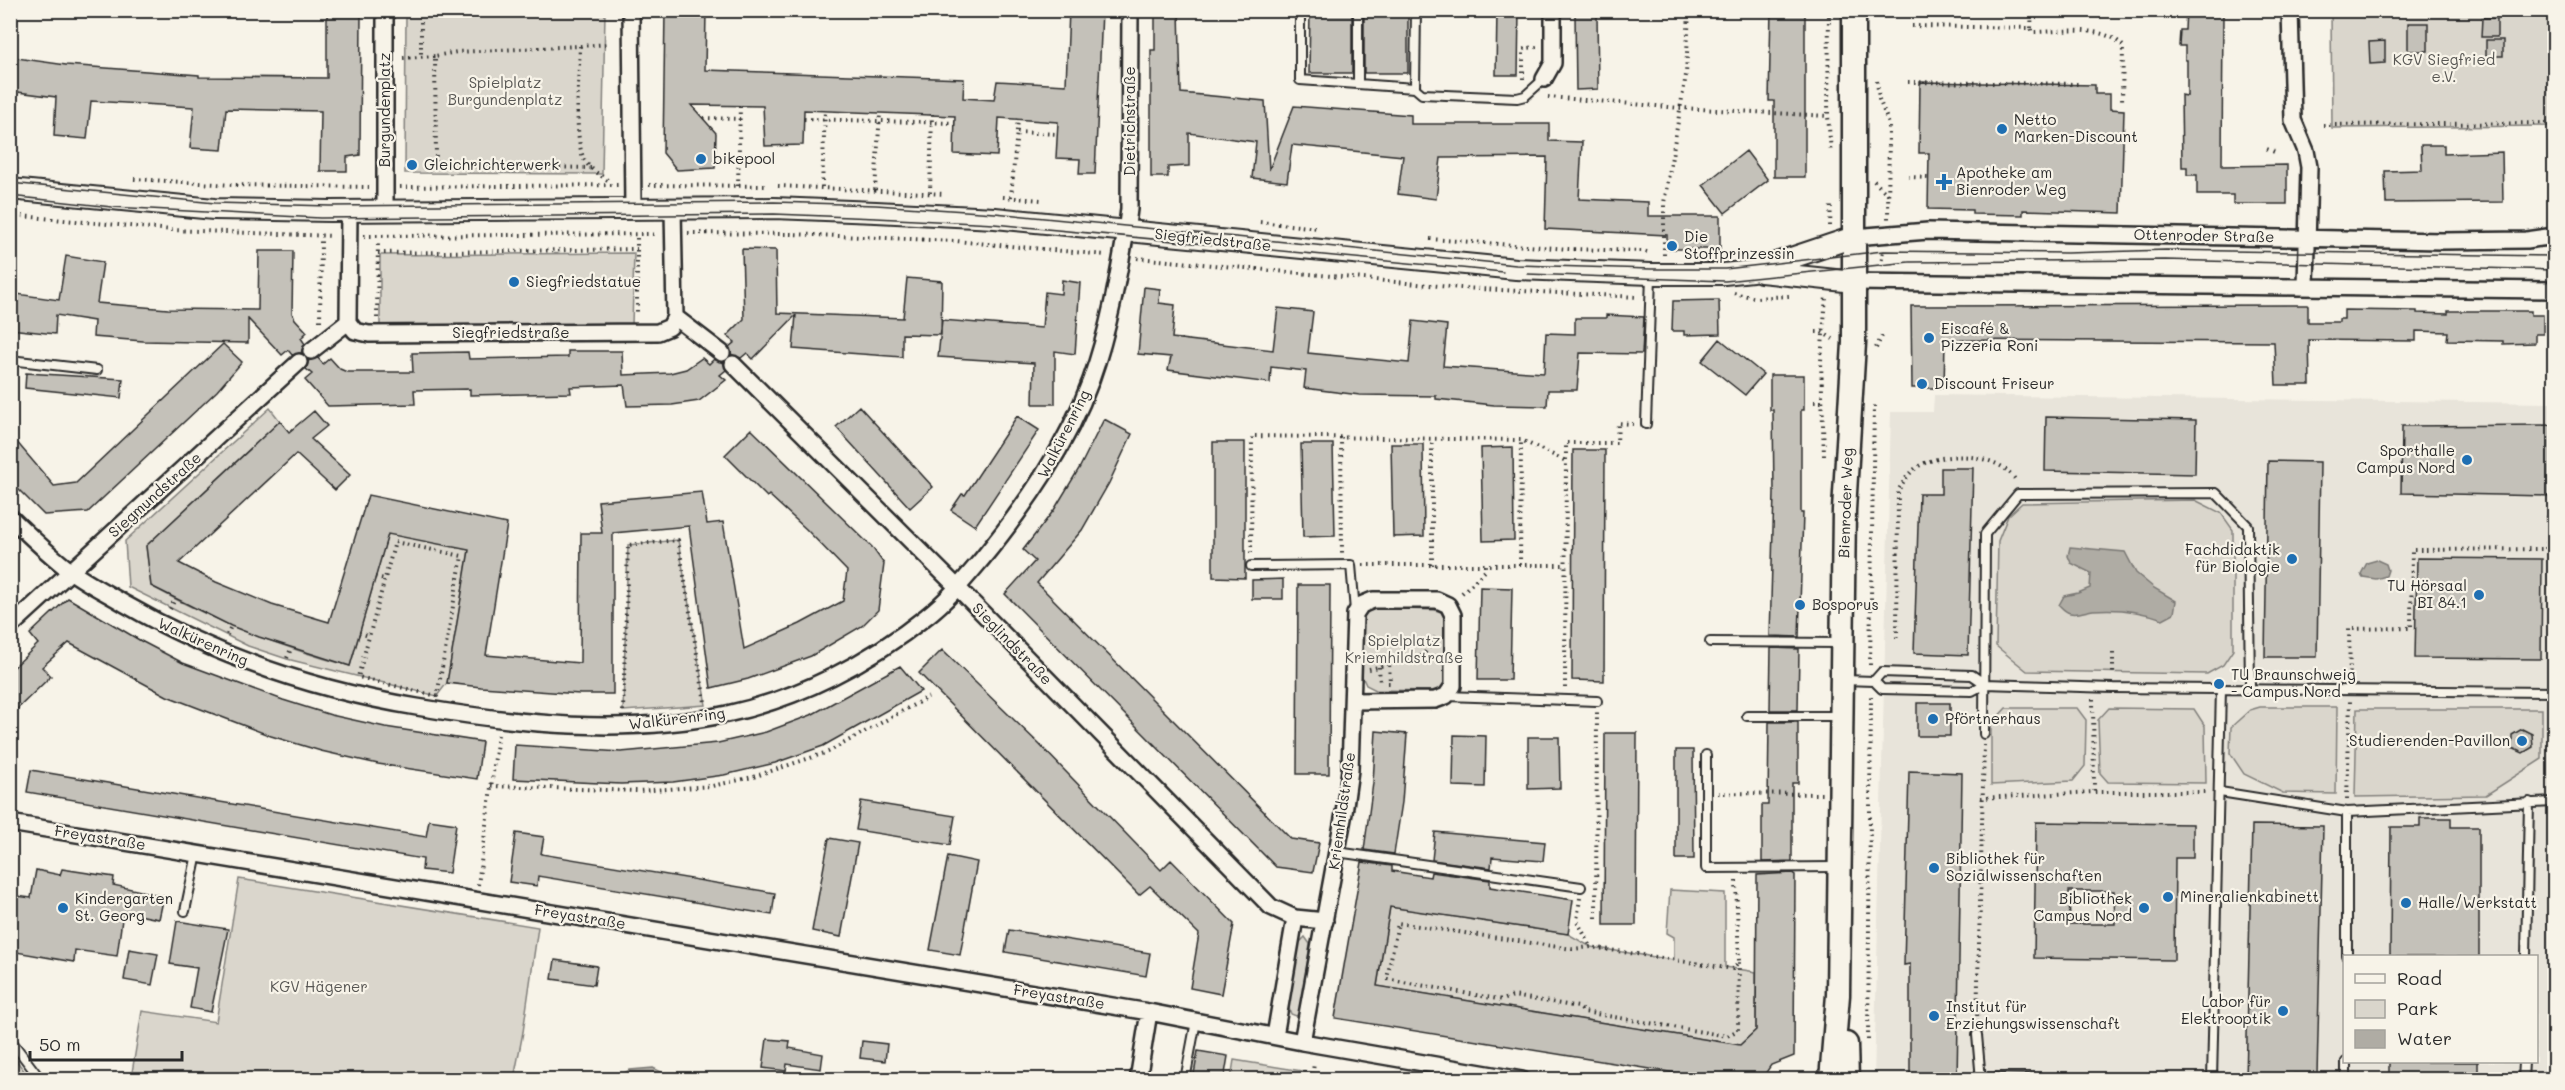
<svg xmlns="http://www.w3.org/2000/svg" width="2565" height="1090" font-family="Mali,sans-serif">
	<rect width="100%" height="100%" fill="#f7f3e8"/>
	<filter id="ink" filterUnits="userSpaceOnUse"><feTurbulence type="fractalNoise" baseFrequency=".0167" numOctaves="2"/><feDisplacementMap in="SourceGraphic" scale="12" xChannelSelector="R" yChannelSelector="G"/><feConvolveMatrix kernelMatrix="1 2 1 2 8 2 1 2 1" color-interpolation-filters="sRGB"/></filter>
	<g filter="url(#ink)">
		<path fill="#e8e4da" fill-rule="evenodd" d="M1934,395l620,8v676l-680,1 17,-668h42zM2344,956h192v106h-192z"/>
		<path fill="#dad6cc" stroke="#82807c" stroke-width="1.5" d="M406,11h199l-3,163 -197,-1z
			M2331,11h223v115l-222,2z
			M634,253l-2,72 -252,2v-72z
			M270,408l10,13 -134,125 5,40c63,35 129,61 199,80l38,-133 81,17 -22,133 -10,13 -150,-37 -39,-13 -120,-59 -3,-46z
			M2195,500l26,13 12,17v120l-10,15 -16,9 -180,-3 -31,-25 2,-105 10,-25 14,-13z
			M678,540l28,165 -83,6 5,-166z
			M1372,608l63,2 6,2 4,7 1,62 -4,7 -7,3 -59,-1 -10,-5 -4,-9v-58z
			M2260,707h77l-1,87 -53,-1 -39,-19 -14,-21 1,-26 19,-17z
			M2006,708h71l9,12 -1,46 -12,15 -82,4v-61z
			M2109,708l85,1 11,17 1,57 -98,-1 -8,-9 -2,-53z
			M2357,709h185v50l-56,36 -131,2z
			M239,879l299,48 -15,105 -9,47h-383l11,-68 74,11z
			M1670,890l55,3v74l31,5v58l-16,15 -363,-59 13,-79 178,27 23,13 83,13v-23l-7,-4z
			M1305,937l5,7 -10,69 -4,3 -5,-2 -3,-8 11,-63z
			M11,1053l19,26h-19z
			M1234,1060l118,19 -35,-2 -1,3 -85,-1z"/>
		<path fill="#afaca4" stroke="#7a7874" stroke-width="1.5" d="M2070,547l55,5 11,21 18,15 22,13 -2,12 -11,6c-22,-8 -46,-11 -70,-9 -7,1 -16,5 -23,3 -5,-1 -8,-5 -11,-8l5,-9 14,-3 12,-5 1,-15 -20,-10 -3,-7z
			M2377,560l9,4 2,6 -2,6 -10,3 -13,-2 -2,-3 6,-11z
			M653,1068l22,11h-63l18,-9z"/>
		<path fill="#c4c1b9" stroke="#2b2b2b" stroke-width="1.5" fill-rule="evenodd" d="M327,10h34l-1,145 -13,2v14h-27l1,-60 -95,-2 -4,41 -32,-2 4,-41 -103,-6 -4,38 -33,-3 2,-39 -46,-6v-34l56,8 133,10v2l128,1z
			M665,10h41l-1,60 259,9 -1,19 31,2 3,-19 69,4 3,-75h33l-7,164h-16l1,-15 -24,-1 2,-36 -59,-4 -2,38 -43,-2 1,-38 -151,-6 -1,35 -38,1 -2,-40 -72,-1 25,28 -1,35 -38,2 -14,-17z
			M1155,10h24l2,83 84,8 4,69 25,-64 117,9v9h138v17l33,1 -3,57 69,3v14h72v33h-53v-14l-122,-6 2,-72 -106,1 -5,41 -38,-5 5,-38 -111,-11 -5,37 -35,-4 4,-36 -67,-9v33l-21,1v10h-17v-127h4z
			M1310,10h42v63h-43z
			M1364,10h44v63h-44z
			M1497,10h22l-1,65h-22z
			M1771,10h34v167h-31v-76h-5z
			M2186,10h37l-1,156 65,-1v39h-54v-9h-36v-20h-10v-8h-5l-1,-72 6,1v-36h-2v-14h-6l1,-16h5z
			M1575,14h22l1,75 -22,1z
			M2482,18h15v19h-16z
			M2408,23h20v28h-20z
			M2486,40h17v16h-17z
			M2385,41v22l-15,1 -1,-22z
			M1920,82l175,3v9h15v15l14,1 -3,103 -98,-3v5l-51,-1v-4l-44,-1 1,-56h-10z
			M2421,145h23v9l58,-2 1,50 -117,1 -1,-32 37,-1z
			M1746,151l22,29 -43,33 -22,-28z
			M742,249l34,1 1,63 126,5 4,-40 35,3 -1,54 -39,-1v23l-109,-8 3,-34 -43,44 -6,-6 -6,5 -9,-3 -3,-8 6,-5 -8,-6 17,-17z
			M259,251h34l-1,62 3,6 12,13 -6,6 4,6 -4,9 -9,2 -4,-5 -6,5 -34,-36v24l-105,-2 -50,-4 1,-16 -38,-6 -1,19 -45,-5v-36l49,7 7,-44 37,6 -6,41 71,6 90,1z
			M1062,280l18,3 -5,71 -20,-3v53h-22l1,-41 -96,-6 4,-37 100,8 3,-36 16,2z
			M1144,287l16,2 -1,14 16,2 -3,33 101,12 5,-42 35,4 -5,41 101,10 4,-42 34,4 -4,41 101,7 2,-40 29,1v-16h31v-3l38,2 -2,37 -62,-1 -3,37h-29l-1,16 -53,-1 -58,-6v-3l-76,-1 -56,-7 2,-17 -35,-4 -1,16 -102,-13 3,-13 -33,-3z
			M1719,300l1,34 -36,1v-4h-12l1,-30z
			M2308,305v17h31v-3h5v-9l73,1v2l31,1v-3h83v4h12v19h-8v9l-32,1v-3l-56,-1 1,-8 -32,-1v10l-107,-1 1,45h-34l-2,-43 -329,-2 -1,48h-32l-1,-82z
			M1720,339l43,35 -18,21 -43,-34z
			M223,344l19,18 -25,29 -129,121 -44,3 -34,-34v-47l44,52 22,-3z
			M568,351h54l1,24 47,-2 16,-4 16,-11 7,6 5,-5 9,3 3,8 -6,5 6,5 -27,21 -27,4 -45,1 -3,-21 -54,2 1,6 -101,2v-6l-56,1 1,14 -87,2 -23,-26 7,-6 -6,-5 3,-9 9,-2 5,6 7,-6 10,11 7,3h66l-1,-19 56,-1 1,7 99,-2z
			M26,373l97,6 -2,19 -96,-10z
			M1770,375h34v35h-3v103h2l-4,124 -29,-1 4,-143 -1,-83h-3z
			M859,406l74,81 -23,21 -74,-81z
			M314,411l13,15 -16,13 39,36 -15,15 -39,-36 -117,109 37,19 56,23 57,17 39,-127 139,29 -21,131 94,8 1,-130h21l-4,-32 104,-9 5,32 16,-2 21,127 56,-25 43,-23 4,-30 -41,-42 -37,-34 -2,2 -42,-42 26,-26 121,118 12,17 -6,46 -16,16 -51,30 -63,23 -37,9 -22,-162 -76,7v161h-33l-99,-7 -34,-4 22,-133 -81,-16 -38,132 -91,-29 -28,-11 -80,-40 -5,-40 134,-125 9,11z
			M1017,416l22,14 -64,96 -24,-16 11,-16 3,1z
			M2046,417l150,3 -1,54 -150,-3z
			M1104,419l28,15 -23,49 -27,47 -45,53 254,256 28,4 -6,29 -37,-5 -271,-273 30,-33 -12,-11 31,-40 26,-43z
			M2554,425v71l-153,-3 1,-67z
			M1213,442h32v136l-32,-1z
			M1301,444h32l2,92 -32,1z
			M1391,444h32l1,92 -31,1z
			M1513,447l1,93 -31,1 -2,-93z
			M1573,450h32l-1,231 -32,-1z
			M2268,461l52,1 -3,195h-52z
			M1941,468h32l-5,187 -54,-2 5,-159h22z
			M2417,558l125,1 -1,100 -126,-1z
			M1283,579v20h-31v-19z
			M1298,585h32l-1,189h-32z
			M1480,587l32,1 -2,92h-32z
			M68,598l73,43 42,22 100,37 48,15 54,12 97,15 -5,37 -99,-15 -57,-13 -50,-15 -104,-40 -98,-53 -27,24 9,9 -41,40v-45l28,-27 -8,-10z
			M1771,648l28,1 -1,61h-28z
			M942,650l97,94 122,126 10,-10 63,64 -13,70 -31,-6 9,-54 -49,-48 -11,9 -220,-222z
			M900,666l21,25 -98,55 -48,17 -51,12 -51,7 -52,2 -108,-5 2,-34 106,7 97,-9 48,-11 45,-17z
			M1917,703h33v33h-33z
			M1769,722h29v61h-6v78l-30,1v-57h6z
			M2522,729l10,5 1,13 -10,6 -11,-5v-13z
			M1376,731l31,3 -5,68 -8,52 -30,-4 9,-67z
			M1605,733h32l-1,192h-32z
			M1454,735l32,1 -1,51 -32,-1z
			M1528,737h31l1,51 -32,1z
			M1676,750h17l1,109h-18z
			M31,770l395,67 3,-17 27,4 -7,49 -27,-3 1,-11 -396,-67z
			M1909,771l53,2 -5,307h-47v-116l-6,1z
			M861,801l94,15 -5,29 -94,-15z
			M2420,818h31v9h28v130h-89l1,-130h29z
			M2036,822l157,2v34h-18l-1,102 -140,-2zM2069,891h45l1,33h-45z
			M2252,825l71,1 -6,249 -23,-1v6h-48z
			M1435,832l110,10 -2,19 -51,-4 -1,11 -59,-8z
			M516,833l28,4 -3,17 234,39 -3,22 -234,-39 -1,10 -28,-4z
			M829,838l29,5 -17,94 -29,-6z
			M948,856l29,6 -17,93 -30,-5z
			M1362,862l30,4v5l38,6 1,-5 59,8v7l83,13 -5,34 -178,-27 -13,79 363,59 16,-15 1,-155 35,-2 3,2 -1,181 -23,9 -10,15h-42l-384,-62z
			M62,869l52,8 -1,8 51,11 -5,23 -36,-7 -6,44 -42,-6 -1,12 -58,-10 1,-12 -7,-1v-44l21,3 5,-28 24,5z
			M177,921l51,8 -17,83 -21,-4 7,-40 -27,-4z
			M1009,930l141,23 -4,23 -141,-24z
			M129,949l29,5 -6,31 -28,-5z
			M555,960l42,6 -3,19 -42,-6z
			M767,1039l23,2 -1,7 34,6 -2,15 -34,-5 -1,7 -23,-3z
			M862,1041l25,3 -2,17 -25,-3z
			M1198,1051l30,5 -4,24h-31z
			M2389,1062h89v18h-89z"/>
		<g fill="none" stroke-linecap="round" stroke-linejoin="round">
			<g stroke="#2b2b2b" stroke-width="12">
				<path id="service" d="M1300,10v70l115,8 7,6 95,4 8,-2 19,-17
					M1358,84v-74
					M1415,88l1,-78
					M10,360l87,10
					M1646,424l5,-148
					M2552,525v-7h2
					M1251,566l100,-1 4,46
					M1710,642l129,1
					M1843,680l31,1 8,-9 90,3 13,9
					M1874,681l8,8 90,2 13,-7 128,4 441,4
					M1446,696l151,5
					M1747,716h91
					M1984,734l1,-200 33,-40 198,-1 32,33 2,162
					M1706,755v113l131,-1
					M2220,792l127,20 207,-10
					M1337,852l244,35
					M185,911l12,-57
					M2347,956v-144
					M2526,956l3,-154
					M1977,1035l4,45
					M10,1039l31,41
					M1982,1078l130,2
					M1185,1080l11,-59
					M2212,1080l9,-392
					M2346,1080v-18
					M2523,1080l1,-18"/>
			</g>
			<g stroke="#2b2b2b" stroke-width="20">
				<path id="minor" d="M631,10l2,199
					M2290,10l3,110 13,31 3,16 -3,119
					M1544,79l9,-16v-53
					M385,210v-200
					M349,211l-1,111 7,9 14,3 289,-2 12,-5 5,-10 -2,-108
					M1854,237l74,-6 514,10 85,-1 27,-4
					M1854,282l700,8
					M675,317l47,36
					M311,351l37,-29
					M733,364l225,224 313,319 24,11 30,3
					M10,517c19,18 38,37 59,53 17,13 38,23 56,34 90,52 190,86 292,103 101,17 209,29 310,7 71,-15 143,-52 200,-98 21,-16 38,-37 55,-57 44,-54 85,-113 109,-179 18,-50 27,-102 36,-155l2,-16 1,-199
					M10,627l289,-265
					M10,823l1139,189 153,30 220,38
					M1275,1036l20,-118
					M1302,1042l42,-229 6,-43 5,-156 6,-9 12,-5h64l11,5 5,10v71l-7,10 -11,4 -82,1
					M1138,1080l11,-68"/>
			</g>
			<g stroke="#2b2b2b" stroke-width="24">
				<path id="tertiary" d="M10,189l204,20 116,2 444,-3 102,4 119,6 521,51 135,5h73l28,-3 102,-34
					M1761,272l93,10"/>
			</g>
			<g stroke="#2b2b2b" stroke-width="27">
				<path id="secondary" d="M1846,1044l1,36
					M1831,1080l7,-85 6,-485 10,-167v-333"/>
			</g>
			<path stroke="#2b2b2b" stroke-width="4" stroke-dasharray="1.5 4.5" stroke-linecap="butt" d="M421,10v47
				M1829,10l-1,106 3,35
				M1912,26l119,2 1,4c28,0 71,-8 91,14l-1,58
				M2031,28l1,-18
				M580,46l29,-2
				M403,58l32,-2
				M1523,79v-29l3,-2 11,-1
				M1877,81l2,18 10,25 -1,95
				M1908,82l173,2
				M1548,97l133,11 147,8
				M703,118l37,1
				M804,119l151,4
				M2323,125l231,-2
				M1017,132l40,2
				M2267,149l10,4
				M591,168l-153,-3 -2,-5 -1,-104 22,-4 123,-6c-1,28 -7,91 4,113 5,10 16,16 25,22
				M1908,177l21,1
				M134,179l98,6 137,2
				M1874,181l14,14
				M649,185l119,1
				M738,186l2,-80
				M778,186l167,8
				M400,187l218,-2
				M822,187l3,-77
				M875,190l5,-77
				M930,193l2,-79
				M1003,197l38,3
				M1011,197l7,-78
				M10,215l162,15 161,6
				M1260,222l58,6
				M1830,226l1,-23
				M688,233l102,1 166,7 150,14
				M364,236l293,-2
				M637,238v77
				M1430,239l139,10 74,2 7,2
				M378,253l259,-4
				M1664,255v-52l22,-128 3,-65
				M1137,258l324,30 177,9
				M1881,266l2,-16
				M1734,293l22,5 33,-2
				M377,318l1,-77
				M320,321l1,-80
				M1816,332h6l11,7
				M1876,348l8,-16
				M1814,402h10
				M1341,437l1,117
				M1824,456l-3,-95 5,-65
				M395,542l67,14 -25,140 -79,-19z
				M1251,553l1,-117 269,4 45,21
				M1363,565h203
				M1432,565v-126
				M1520,565l1,-125
				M375,577l10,2
				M1462,593l23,-22v-6
				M170,609l5,-10
				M359,633l10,3
				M227,635l4,-9
				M1897,638l1,-147c5,-9 10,-17 18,-23 25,-18 84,-16 100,13
				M2113,653v24
				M287,658l4,-9
				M1870,665l4,-260
				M1379,667l1,17
				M1369,669l10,-2 15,-8 24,-1 6,-4 11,-17
				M2350,679l-1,-50 62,-1 1,-78 134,-1 3,-13
				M1388,683h2l-1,-21
				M1565,688l1,-245h51l1,-20 15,1
				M2093,699l1,93
				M623,711l5,-166 50,-5 27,162
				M491,786l146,5 75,-5 41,-9 75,-25 100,-55
				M1718,793l104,1
				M1981,798l113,-6h113
				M2347,799l3,-98
				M1736,881l3,80 -6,8 -142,-22 -19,2 -174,-26 -11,56 116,21 10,-4 65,11 6,5 143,24 11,-6 1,-69
				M478,885l20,-150
				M1580,898l-3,23 14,26
				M1596,918l1,-206
				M1977,1022l7,-277
				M1868,1040l3,-344
				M1312,1080l2,-17"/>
			<use href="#service" stroke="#f7f3e8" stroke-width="8"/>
			<use href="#minor" stroke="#f7f3e8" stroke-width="15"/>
			<use href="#tertiary" stroke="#f7f3e8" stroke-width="20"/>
			<use href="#secondary" stroke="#f7f3e8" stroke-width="22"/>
			<path stroke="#2b2b2b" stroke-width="1.5" d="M10,183l205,20 115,3 444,-4 102,3 119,8 521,52 135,4h74l158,-18 184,2 99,-3 388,6
				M10,196l102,11 208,11 454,-4 102,4 118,6 509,48
				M1527,274l198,7 184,-19 256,-2 389,10"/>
		</g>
	</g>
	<g fill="#1f6fb2" stroke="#f7f3e8" stroke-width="2">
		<circle cx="2002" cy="129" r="6"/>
		<circle cx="701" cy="159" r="6"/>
		<circle cx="412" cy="165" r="6"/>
		<path d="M1941 173h6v6h6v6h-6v6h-6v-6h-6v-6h6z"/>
		<circle cx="1672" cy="246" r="6"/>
		<circle cx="514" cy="282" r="6"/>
		<circle cx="1929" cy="338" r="6"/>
		<circle cx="1922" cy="384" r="6"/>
		<circle cx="2467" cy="460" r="6"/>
		<circle cx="2292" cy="559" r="6"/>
		<circle cx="2479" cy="595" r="6"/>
		<circle cx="1800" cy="605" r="6"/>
		<circle cx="2219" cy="684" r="6"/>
		<circle cx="1933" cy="719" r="6"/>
		<circle cx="2522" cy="741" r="6"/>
		<circle cx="1934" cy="868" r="6"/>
		<circle cx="2168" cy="897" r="6"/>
		<circle cx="2406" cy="903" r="6"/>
		<circle cx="63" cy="908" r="6"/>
		<circle cx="2144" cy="908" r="6"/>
		<circle cx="2283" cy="1011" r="6"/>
		<circle cx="1934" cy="1016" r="6"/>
	</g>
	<g text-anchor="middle" stroke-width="4.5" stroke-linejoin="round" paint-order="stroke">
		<g font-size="15" fill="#575653" stroke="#f7f3e8">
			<text x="2444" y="65">KGV Siegfried<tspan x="2444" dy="17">e.V.</tspan></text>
			<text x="505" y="88">Spielplatz<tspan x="505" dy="17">Burgundenplatz</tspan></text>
			<text x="1404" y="646">Spielplatz<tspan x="1404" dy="17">Kriemhildstraße</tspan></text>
			<text x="319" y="992">KGV Hägener</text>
		</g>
		<g font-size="15" fill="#2b2b2b" stroke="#f7f3e8">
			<text transform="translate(385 110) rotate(-90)" y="5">Burgundenplatz</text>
			<text transform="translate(1130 121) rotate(-90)" y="5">Dietrichstraße</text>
			<text transform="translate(2204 236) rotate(1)" y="5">Ottenroder Straße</text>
			<text transform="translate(1213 240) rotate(6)" y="5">Siegfriedstraße</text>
			<text x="511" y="338">Siegfriedstraße</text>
			<text transform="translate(1064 434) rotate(-63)" y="5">Walkürenring</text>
			<text transform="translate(155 495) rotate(-42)" y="5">Siegmundstraße</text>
			<text transform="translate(1846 503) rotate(-88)" y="5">Bienroder Weg</text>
			<text transform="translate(203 642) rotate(24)" y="5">Walkürenring</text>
			<text transform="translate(1012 644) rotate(46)" y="5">Sieglindstraße</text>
			<text transform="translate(677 719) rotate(-7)" y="5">Walkürenring</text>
			<text transform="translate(1342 811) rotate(-82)" y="5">Kriemhildstraße</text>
			<text transform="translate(100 838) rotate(9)" y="5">Freyastraße</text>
			<text transform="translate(580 917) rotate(9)" y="5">Freyastraße</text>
			<text transform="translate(1059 997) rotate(9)" y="5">Freyastraße</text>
		</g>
		<g font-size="15" fill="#2b2b2b" stroke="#f7f3e8" text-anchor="start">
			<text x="2014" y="125">Netto<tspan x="2014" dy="17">Marken-Discount</tspan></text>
			<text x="713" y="164">bikepool</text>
			<text x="424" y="170">Gleichrichterwerk</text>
			<text x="1956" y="178">Apotheke am<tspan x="1956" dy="17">Bienroder Weg</tspan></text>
			<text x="1684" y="242">Die<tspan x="1684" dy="17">Stoffprinzessin</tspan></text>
			<text x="526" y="287">Siegfriedstatue</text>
			<text x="1941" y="334">Eiscafé &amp;<tspan x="1941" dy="17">Pizzeria Roni</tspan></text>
			<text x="1934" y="389">Discount Friseur</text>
			<text x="2455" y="456" text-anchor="end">Sporthalle<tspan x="2455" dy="17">Campus Nord</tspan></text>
			<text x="2280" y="555" text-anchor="end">Fachdidaktik<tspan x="2280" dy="17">für Biologie</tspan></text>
			<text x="2467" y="591" text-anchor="end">TU Hörsaal<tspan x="2467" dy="17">BI 84.1</tspan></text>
			<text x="1812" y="610">Bosporus</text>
			<text x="2231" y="680">TU Braunschweig<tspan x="2231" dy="17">- Campus Nord</tspan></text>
			<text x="1945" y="724">Pförtnerhaus</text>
			<text x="2510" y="746" text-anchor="end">Studierenden-Pavillon</text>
			<text x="1946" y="864">Bibliothek für<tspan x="1946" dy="17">Sozialwissenschaften</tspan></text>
			<text x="2180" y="902">Mineralienkabinett</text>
			<text x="75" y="904">Kindergarten<tspan x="75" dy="17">St. Georg</tspan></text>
			<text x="2132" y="904" text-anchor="end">Bibliothek<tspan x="2132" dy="17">Campus Nord</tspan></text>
			<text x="2418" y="908">Halle/Werkstatt</text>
			<text x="2271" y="1007" text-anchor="end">Labor für<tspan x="2271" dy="17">Elektrooptik</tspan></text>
			<text x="1946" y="1012">Institut für<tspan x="1946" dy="17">Erziehungswissenschaft</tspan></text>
		</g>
	</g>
	<rect width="2565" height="1090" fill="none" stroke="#f7f3e8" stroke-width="36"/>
	<rect x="18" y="18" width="2529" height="1054" fill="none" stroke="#2b2b2b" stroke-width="2" filter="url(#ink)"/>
	<rect x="2343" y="955" width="195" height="108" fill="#f7f3e8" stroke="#a5a39c" stroke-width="1.5"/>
	<rect x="2355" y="974" width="30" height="9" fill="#f7f3e8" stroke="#a5a39c" stroke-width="1.5"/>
	<text x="2397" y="985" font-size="18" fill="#2b2b2b">Road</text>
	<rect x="2355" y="1000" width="30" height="18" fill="#dad6cc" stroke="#a5a39c" stroke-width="1.5"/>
	<text x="2397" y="1015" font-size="18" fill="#2b2b2b">Park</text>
	<rect x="2355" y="1030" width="30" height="18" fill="#afaca4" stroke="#a5a39c" stroke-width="1.5"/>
	<text x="2397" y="1045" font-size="18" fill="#2b2b2b">Water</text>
	<path d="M30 1051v9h152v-9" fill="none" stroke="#2b2b2b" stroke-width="3"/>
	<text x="39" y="1051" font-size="18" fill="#2b2b2b" stroke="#f7f3e8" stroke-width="4.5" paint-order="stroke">50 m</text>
</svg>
